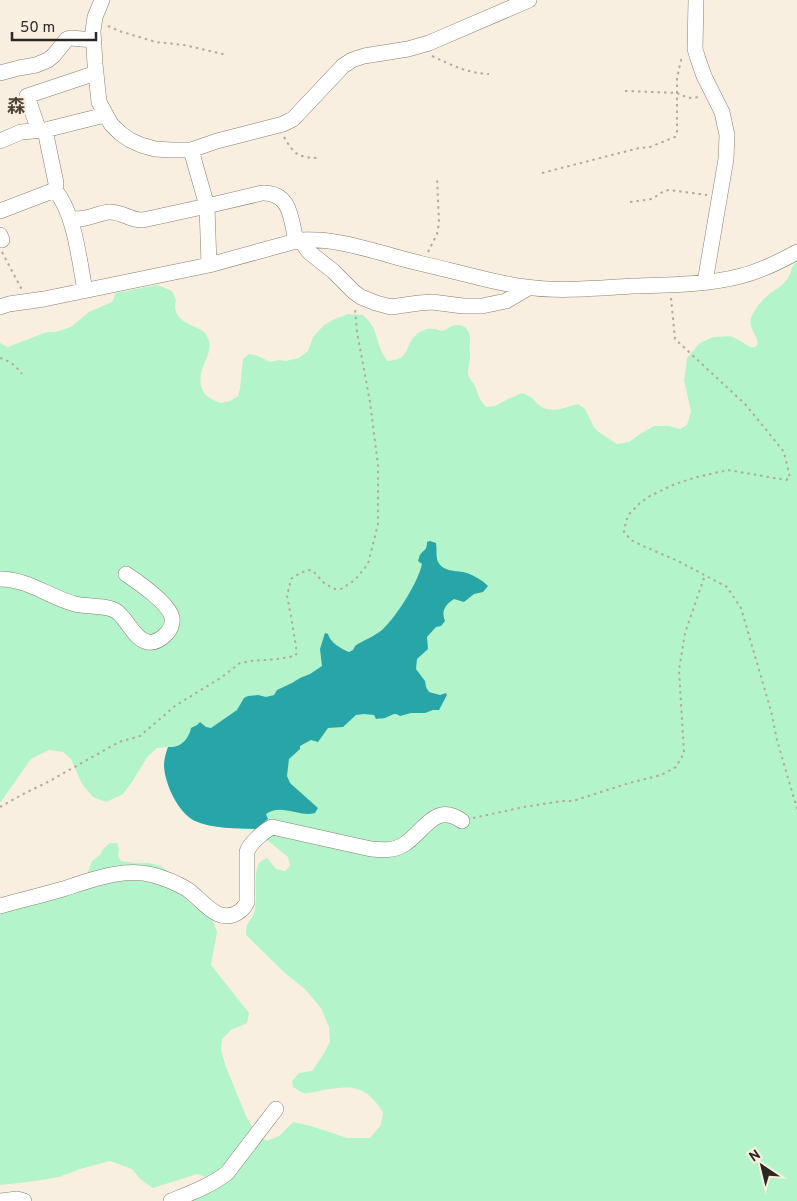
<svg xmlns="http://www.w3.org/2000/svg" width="797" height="1201" font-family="Overpass,'Noto Sans JP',sans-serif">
	<rect width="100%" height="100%" fill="#f8efe0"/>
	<path fill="#b4f4ca" d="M797,261v940h-609l18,-12v-12l-9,-3 -44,14 -13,-9 -8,-10 -22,-8 -30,8 -21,8 -31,5 -28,3v-277l84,-26 8,-21 8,-6 4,-7 6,-5h7l2,6 -1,7 3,5 14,2h14l12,3 7,5 8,12 3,10 17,15 16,11 5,13 -6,33 38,48 -2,10 -16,7 -9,9 -1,11 5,17 20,49 11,19 10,6 12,-5 14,-14 18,4 36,12h23l11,-13 2,-13c-18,-27 -30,-27 -60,-22 -5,1 -14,4 -19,3 -4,-1 -7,-4 -11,-6l-1,-6 7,-8 13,-2 11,-16 7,-13 -1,-15 -8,-19 -16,-19 -19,-15 -40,-39c0,-15 4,-11 8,-22 5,-12 -2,-42 6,-51 2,-2 5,-3 7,-4l9,11 9,2 5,-5 -2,-9 -21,-17 -11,-11c-18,-1 -44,0 -61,-8 -17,-8 -30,-37 -31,-55 0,-7 2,-13 4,-19l-11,1 -9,8 -16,26 -9,12 -17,8 -13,-5 -11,-13 -11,-25 -8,-7 -14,-2 -18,9 -31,44v-460l8,4 39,-15h9l15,-5 18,-15 23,-10 4,-9 41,-8 15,6 4,9c-4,14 5,21 17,26 3,2 7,3 10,5 3,3 5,6 6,10 4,14 -12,27 -8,45 1,4 3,8 6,10 3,3 9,5 14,7l9,-2 8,-5 2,-8 3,-29 6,-5 9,2 12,6 9,-2 7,1 13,-3 9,-7 5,-14 11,-12 11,-6 13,-5 15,1c5,5 10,10 12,17 4,11 5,21 13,29 24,-2 15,-15 29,-27 5,-4 11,-6 18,-5 2,0 4,2 7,2 3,0 7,-4 10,-5 13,-4 19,5 18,17 -1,5 0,10 0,15 0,6 -4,13 -1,19 1,3 5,6 6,9 3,8 4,14 11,21l9,-1 13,-7 14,-6c4,2 8,3 11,6 2,2 3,4 6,6 12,10 26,2 39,-1l7,5 9,18 6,6 17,11 12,-2 11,-8 14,-8h15l11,3 7,-4 4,-14 -7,-31 2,-13 1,-9 13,-15 13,-6 18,-1 11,6 8,5h5l3,-3c-1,-9 -10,-17 -7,-26 3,-8 10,-17 16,-22 7,-6 16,-10 21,-18 4,-6 2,-10 9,-17z"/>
	<path fill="#28a5a7" d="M430,541l6,2c1,5 0,11 1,16 4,14 20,11 30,14 8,3 15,7 21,13l-5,6 -9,2 -10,8 -10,-3c-9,6 -13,12 -9,22l-4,5 -5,1 -9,10 1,12 -11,10 -1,10 9,12 1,6 3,5 11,3 6,-2 1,2 -8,15h-6l-8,3h-14l-11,3c-6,-4 -7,-1 -13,1 -2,2 -7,1 -11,2l-2,-4 -10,-1 -8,1 -13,12 -15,1 -10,14 -7,-2 -11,6v3l-11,10 -2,17 3,7 28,25 -3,5c-15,5 -34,-10 -49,1l2,5 -12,10c-18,-1 -44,0 -61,-8 -17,-8 -30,-37 -31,-55 0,-7 2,-13 4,-19 3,0 7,0 9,-1 7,-2 13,-11 14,-18l6,-3 3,-3 6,5 5,1 26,-18 7,-12 4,-2 10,-1 8,2 8,-2 3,-5 15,-7 8,-5 10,-4 12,-8 -2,-17 5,-16 3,1c2,8 13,15 21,18l4,-2 2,-4c7,-5 20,-10 27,-16 14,-13 36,-47 40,-66l-4,-3c1,-2 1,-5 2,-6 4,-6 7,-4 7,-13z"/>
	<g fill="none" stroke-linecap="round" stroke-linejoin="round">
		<g stroke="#877f71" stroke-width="16">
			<path id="minor" d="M102,0l-7,17 -2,14 2,33 4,38 12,22 9,9 10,7 11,5 14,4 16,1h20l26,-9 66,-17 10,-5 50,-53 9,-6 12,-4 44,-7 21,-6 100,-43
				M696,0l-1,49 3,10 6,17 18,36 5,23 -1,24 -21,123
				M0,73l19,-5 17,-3 12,-5 6,-5 13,-16 4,-1 22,2
				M45,130l11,53 -1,7
				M39,131l-12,-35 69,-23
				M0,141l21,-9 24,-2 60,-15
				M191,150l16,56 2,59
				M0,211l55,-21c20,24 24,70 30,100
				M70,218c13,4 27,-5 39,-6 12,-1 22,9 34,8l64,-14 55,-13c29,-1 29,26 34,48
				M0,235l2,5
				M300,240l9,12 24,19 21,21 7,5 15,6 15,4 28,-4 13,-1 31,4h19l24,-5 22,-13
				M0,307l9,-3 35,-5 165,-34 91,-25c31,-2 60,7 89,15 20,6 39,10 59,15 26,6 52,14 78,17 33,5 73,1 106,-1 36,-1 75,-1 109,-10 20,-5 38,-14 56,-24
				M0,579c28,0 49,18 75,25 12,3 32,1 41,7 12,8 18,29 32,31 7,1 13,-3 17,-7 5,-4 8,-11 7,-17 -2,-14 -34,-36 -46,-44
				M0,906c21,-6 43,-11 63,-17 28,-9 61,-22 90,-14 11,3 23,8 32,13 16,9 31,37 52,25 5,-3 8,-6 10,-11v-50c2,-8 17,-21 25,-25l99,22c11,1 22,2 32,-4 21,-12 31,-44 59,-24
				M0,1201l17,-2 7,2
				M171,1201c20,-8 39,-15 56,-28l49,-64"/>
		</g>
		<path stroke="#b1aa9e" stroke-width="2" stroke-dasharray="2.5 4" stroke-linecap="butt" d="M108,26l11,5 37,11 28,3 43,10
			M432,56c20,9 34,17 57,18
			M625,91l52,2 11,5 13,-1
			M284,137c10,17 13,20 33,21
			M542,173l97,-25 11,-1 25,-10 2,-4v-55l5,-22
			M630,202l22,-3 12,-8 5,-1 38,5
			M2,252l20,38
			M428,252l9,-18 2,-11 -2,-46
			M671,298l4,41 70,65 14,17 25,31 6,26 -4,2 -58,-10 -31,7 -22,7 -25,12 -10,7 -10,10 -4,8 -2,11 7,8 12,6 35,15 49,26 14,21 30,103 6,29 20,69
			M0,358c10,3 16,8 22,16
			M0,807l25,-14 21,-10 73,-41 21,-6 35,-30 47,-29 18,-14 11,-2 27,-2 17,-3 2,-3 -6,-37 -4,-20 4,-17 9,-6 9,-3 4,1 12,13 10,5h6l14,-9 13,-16 10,-40v-59l-8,-63 -13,-70 -2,-23
			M473,818l51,-11 38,-6h11l56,-18 32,-8 15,-8 8,-14 -5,-83 6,-37 20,-58"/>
		<use href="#minor" stroke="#fff" stroke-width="15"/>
	</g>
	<g text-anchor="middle" stroke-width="4.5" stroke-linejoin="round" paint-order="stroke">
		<g font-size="18" font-weight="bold" fill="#4d4639" stroke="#f8efe0">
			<text x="16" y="112">森</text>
		</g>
	</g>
	<g transform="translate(762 1166) rotate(325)" stroke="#f8efe0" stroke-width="4" paint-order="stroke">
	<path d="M0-4L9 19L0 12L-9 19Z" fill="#2b2822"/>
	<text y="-8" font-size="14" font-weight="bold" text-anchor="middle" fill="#2b2822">N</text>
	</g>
	<path d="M12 32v8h84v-8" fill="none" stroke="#2b2822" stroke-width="2.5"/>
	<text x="20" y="32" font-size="15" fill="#2b2822" stroke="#f8efe0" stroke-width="4" paint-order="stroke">50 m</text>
</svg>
